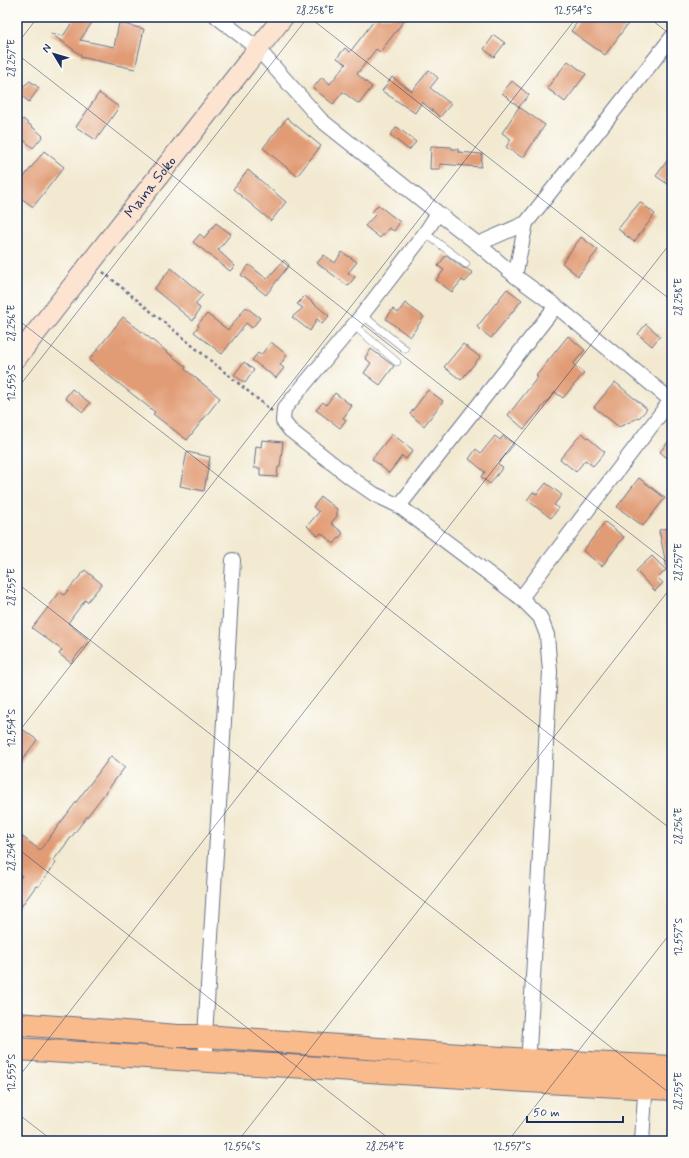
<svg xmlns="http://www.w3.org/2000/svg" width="689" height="1158" font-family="Mynerve,sans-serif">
	<rect width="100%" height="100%" fill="#fdfcf7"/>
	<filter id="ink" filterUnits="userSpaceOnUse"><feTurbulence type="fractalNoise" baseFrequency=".025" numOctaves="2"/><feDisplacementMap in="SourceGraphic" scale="8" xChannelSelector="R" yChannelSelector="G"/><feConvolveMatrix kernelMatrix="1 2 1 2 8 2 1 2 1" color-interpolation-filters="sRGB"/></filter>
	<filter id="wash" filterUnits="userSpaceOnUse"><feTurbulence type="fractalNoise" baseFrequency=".012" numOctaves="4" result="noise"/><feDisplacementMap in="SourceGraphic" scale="16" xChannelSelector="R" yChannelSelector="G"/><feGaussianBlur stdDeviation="0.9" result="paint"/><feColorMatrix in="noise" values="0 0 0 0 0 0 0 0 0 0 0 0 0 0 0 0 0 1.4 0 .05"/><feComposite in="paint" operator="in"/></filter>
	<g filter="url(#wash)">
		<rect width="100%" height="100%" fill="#f2e9d0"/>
		<g id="blocks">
			<path fill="#e19b75" d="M76,17h20l-16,23 34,7 5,-24 25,6 -9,40 -55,-12 1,-2 -31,-22 13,3z
				M377,17h30l-27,35 -4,-3 -19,25 15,13 -13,17 -16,-12 -10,12 -20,-16 9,-11 8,7 16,-20 -9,-6 8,-10 5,4z
				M581,17h52l-28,38 -34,-24z
				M494,35l11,8 -11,14 -10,-8z
				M568,61l18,13 -21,28 -18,-14z
				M429,70l9,8 -8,10 21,16 -11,13 -18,-15 -7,11 -33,-22 10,-14 20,14z
				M30,81l9,7 -10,14 -12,-10v-1z
				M512,81l17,14 -10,12 -17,-14z
				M99,93l20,14 -23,33 -20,-13z
				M519,107l26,18 -22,33 -17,-11 5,-8 -9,-6z
				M287,118l34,28 -24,30 -34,-28z
				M23,119l20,17 -10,12 -16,-14v-8z
				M397,127l19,15 -7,8 -19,-15z
				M431,146l20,1 1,2h6v3l24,2 -1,13 -41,-3v5h-10z
				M44,151l20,16 -31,40 -16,-12v-9z
				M672,154v33l-16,-11z
				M248,170l38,32 -15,19 -38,-32z
				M640,202l15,12 -21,28 -16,-13z
				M378,205l22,17 -6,9 -5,-3 -9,10 -15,-12 10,-11 -3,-3z
				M216,223l15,11 -13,16 17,16 -5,5 -37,-29 7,-8 4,4z
				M581,237l17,13 -20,26 -16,-13z
				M342,252l15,10 -9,11 7,4 -7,9 -31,-23 7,-8 11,8z
				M446,255l17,13 4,1 6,4 -8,9 -3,-2 -10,12 -16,-12 8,-10 -6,-4z
				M284,260l5,5 -23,30 -25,-20 8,-10 18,14z
				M171,268l32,27 -8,9 5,4 -7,13 -39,-32z
				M507,289l15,11 -31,38 -14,-11z
				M305,296l24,20 -7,8 -5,-5 -7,12 -18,-14 11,-9 -6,-4z
				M405,303l19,14 -14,20 -24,-18 7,-10 5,4z
				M246,307l14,11 -8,10 -6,-5 -24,31 -28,-22 5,-6 -2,-1 10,-11 21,16z
				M123,317l63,50 -1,2 35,29 -33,42 -34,-26 2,-2 -66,-52z
				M646,324l14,12 -8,10 -14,-12z
				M568,336l17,14 -12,14 11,9 -21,25 -8,-6 -31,37 -16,-14 30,-38 -2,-1z
				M271,342l16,13 -7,10 4,3 -8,10 -24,-18 6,-7 3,2z
				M463,344l17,13 -19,23 -17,-13z
				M371,349l23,17 -14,19 -16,-12 7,-10 -6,-5z
				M244,362l10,8 -9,13 -11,-8z
				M615,382l32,27 -7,8 -21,10 -25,-20z
				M72,389l18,14 -7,9 -18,-14z
				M428,390l15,11 -19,25 -14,-12z
				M335,393l17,13 -9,12 3,2 -6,8 -24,-18 7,-8 3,3z
				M582,433l23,19 -12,14 -8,-6 -9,12 -16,-13z
				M392,434l21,16 -7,9 -4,-3 -13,17 -17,-14z
				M495,436l5,4 3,-4 11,8 -16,20 5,3 -13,17 -9,-7 4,-5 -16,-13 7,-10 5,4z
				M672,437v25l-12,-10z
				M262,440l21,2 -3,25h-2l-1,10 -17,-1v-8h-6l2,-22 5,1z
				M187,452l23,5 -6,34 -24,-5z
				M639,478l26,20 -22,28 -26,-19z
				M546,483l16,12 -8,10 5,3 -8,10 -24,-18 6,-8 4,2z
				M321,497l16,12v7l-6,7 12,10 -9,11 -13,-11 -3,3 -11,-10 12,-14 -6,-5z
				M605,522l19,15 -22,29 -19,-15z
				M672,527v42h-5l-8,-39z
				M652,556l14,14 -8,8 5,5 -8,8 -19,-20z
				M85,570l17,14 -15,18 -2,-2 -17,23 21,17 -18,23 -12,-9 3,-4 -30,-22 28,-36 4,3z
				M17,725l20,15 -20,27z
				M111,756l14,11 -72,94 3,2 -18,24 -2,-1 -19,26v-30l5,-6 -5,-4v-39l23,17z"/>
		</g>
	</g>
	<g filter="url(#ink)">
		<use href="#blocks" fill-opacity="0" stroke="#667086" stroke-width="1"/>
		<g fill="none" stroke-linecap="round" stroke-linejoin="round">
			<g stroke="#667086" stroke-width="8">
				<path id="lane" d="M425,233l41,31
					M362,315l43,34
					M353,325l44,37"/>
			</g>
			<g stroke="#667086" stroke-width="16">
				<path id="street" d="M217,17l41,32 63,71 117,93 40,31 37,32 41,30 116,95
					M438,213l-13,20 -63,82 -78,94 -1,12 7,9 61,48 23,16 25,12 122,92 19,19 7,18 3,37 -22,395
					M478,244l48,-21
					M515,276l11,-53 146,-186
					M399,506l157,-200
					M521,598l150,-198
					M207,1061l-2,-25 19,-315 9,-161
					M642,1141l4,-61"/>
			</g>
			<g stroke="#667086" stroke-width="22">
				<g id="secondary">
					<path id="s1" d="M17,357l266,-340"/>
				</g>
			</g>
			<g stroke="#667086" stroke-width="24">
				<path id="primary" d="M17,1024l161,12h27l323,24 144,7
					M17,1049l510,32 145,8"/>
			</g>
			<path stroke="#667086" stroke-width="2.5" stroke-dasharray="3 3" stroke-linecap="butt" d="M103,272l169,139"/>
			<use href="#lane" stroke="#fff" stroke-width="7"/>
			<use href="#street" stroke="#fff" stroke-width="14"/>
			<use href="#secondary" stroke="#fde4d1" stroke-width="20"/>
			<use href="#primary" stroke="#fabb8c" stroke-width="22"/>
		</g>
	</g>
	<path fill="none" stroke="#1b2f5e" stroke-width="1" stroke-opacity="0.45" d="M309,17l363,284M648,17l24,19M17,44l21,-27M17,54l655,512M17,319l655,511M17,389l291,-372M17,583l655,512M17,734l560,-717M17,848l375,293M17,1079l655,-838M17,1113l36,28M238,1141l434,-555M508,1141l164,-210"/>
	<g text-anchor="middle" stroke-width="3" stroke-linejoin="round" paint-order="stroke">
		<g font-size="15" fill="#1b2f5e" stroke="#fdfcf7">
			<text dy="5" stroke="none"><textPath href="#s1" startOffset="216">Maina Soko</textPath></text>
		</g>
	</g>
	<rect width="689" height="1158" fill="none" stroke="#fdfcf7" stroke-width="44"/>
	<g transform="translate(54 54) rotate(308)" stroke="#fdfcf7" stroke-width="3" paint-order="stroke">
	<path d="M0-3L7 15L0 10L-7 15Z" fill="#1b2f5e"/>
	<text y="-6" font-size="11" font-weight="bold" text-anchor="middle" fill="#1b2f5e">N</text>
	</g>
	<path d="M527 1116v6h96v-6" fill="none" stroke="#1b2f5e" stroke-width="2"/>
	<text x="533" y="1116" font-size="12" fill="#1b2f5e" stroke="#fdfcf7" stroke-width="3" paint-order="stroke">50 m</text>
	<rect x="22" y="22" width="645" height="1114" fill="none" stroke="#1b2f5e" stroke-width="1.5"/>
	<g font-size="10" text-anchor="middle" fill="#1b2f5e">
		<text x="315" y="14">28.258°E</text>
		<text x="573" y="14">12.554°S</text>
		<text transform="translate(11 58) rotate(-90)" y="4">28.257°E</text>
		<text transform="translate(678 297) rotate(-90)" y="4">28.258°E</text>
		<text transform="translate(11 323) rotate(-90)" y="4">28.256°E</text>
		<text transform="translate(11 383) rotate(-90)" y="4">12.553°S</text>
		<text transform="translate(678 562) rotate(-90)" y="4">28.257°E</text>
		<text transform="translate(11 587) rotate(-90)" y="4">28.255°E</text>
		<text transform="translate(11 728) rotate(-90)" y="4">12.554°S</text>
		<text transform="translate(678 826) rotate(-90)" y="4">28.256°E</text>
		<text transform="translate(11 852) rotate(-90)" y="4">28.254°E</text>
		<text transform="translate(678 937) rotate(-90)" y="4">12.557°S</text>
		<text transform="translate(11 1073) rotate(-90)" y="4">12.555°S</text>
		<text transform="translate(678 1091) rotate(-90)" y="4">28.255°E</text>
		<text x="242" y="1150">12.556°S</text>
		<text x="385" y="1150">28.254°E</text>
		<text x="512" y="1150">12.557°S</text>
	</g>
</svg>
